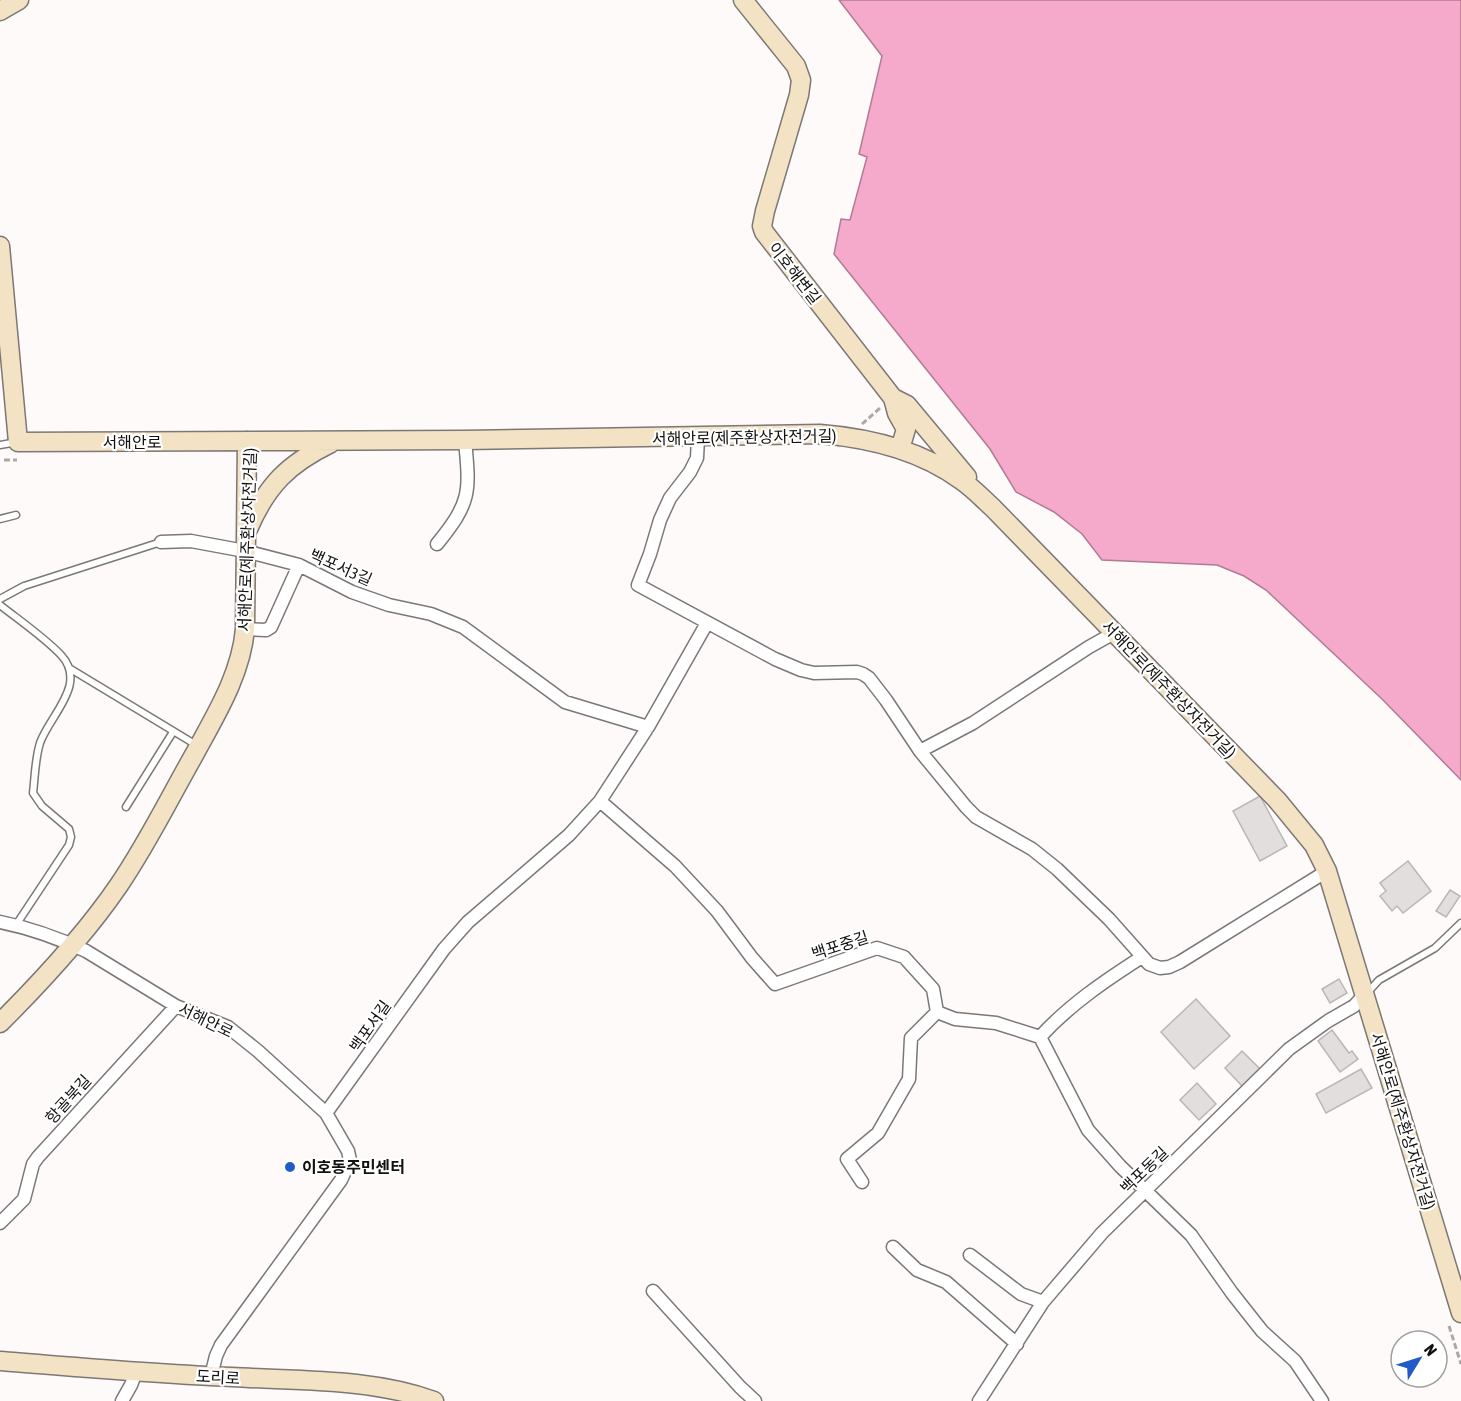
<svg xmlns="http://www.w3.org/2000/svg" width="1461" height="1401" font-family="'Asap Condensed','Noto Sans KR',sans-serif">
	<rect width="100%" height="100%" fill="#fdfaf9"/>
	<path fill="#f5a9cb" stroke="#b17b93" stroke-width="1.5" d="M839,0h622v780l-78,-80 -117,-110 -22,-14 -27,-11 -115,-5 -20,-26 -28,-22 -38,-20 -26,-43 -156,-195 7,-35 9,1 17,-63 -8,-3 23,-98z"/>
	<path fill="#e2dede" stroke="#bab6b6" stroke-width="1.5" d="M1260,796l27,50 -27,15 -27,-50z
		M1408,861l23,30 -28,22 -6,-7 -5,5 -12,-15 6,-5 -6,-8z
		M1450,890l10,6 -14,21 -10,-6z
		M1339,979l8,14 -17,10 -8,-14z
		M1196,999l34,37 -36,33 -33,-37z
		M1332,1030l17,23 3,-2 6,8 -18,13 -22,-31z
		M1242,1051l19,19 -18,17 -18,-19z
		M1361,1069l11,19 -46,25 -10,-19z
		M1197,1083l19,21 -17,16 -19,-20z"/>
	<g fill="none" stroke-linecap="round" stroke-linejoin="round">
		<g stroke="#7b7876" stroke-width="9">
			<path id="lane" d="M0,445l17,-3
				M0,519l16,-4
				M0,599l24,-13 137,-44
				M0,605c19,15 45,33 61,50 27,29 -11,60 -21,88 -5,16 -5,33 -7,50l9,13 27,23 2,8 -2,8 -53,80
				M69,668l129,78
				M126,807l47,-75
				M1368,992l11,-12 56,-32 26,-25"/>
		</g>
		<g stroke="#7b7876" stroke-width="15">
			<path id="street" d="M698,438l-1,20 -7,14 -20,26 -10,22 -10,34 -12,31 137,74 26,11 13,3 43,-1 6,2 6,4 17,22 34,51 46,56 10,10 56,32 25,20 52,50 40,45 11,4 9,-1 11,-5 147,-91
				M161,542l30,-1 54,10 54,14 53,27 37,13 42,9 32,13 102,75 83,25
				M437,544c34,-42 33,-51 28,-104
				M245,629l21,1 5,-3 28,-62
				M920,751l53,-28 116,-76 25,-14
				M600,801l75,65 42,45 35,47 23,26 102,-36 27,9 29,32 4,23 18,7 41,4 44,14c29,-32 66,-57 102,-80
				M0,922c30,6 58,16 86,29l90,55 52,21 30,24 68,62 22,38 2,9 -9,20 -120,165 -5,11 -5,20
				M1040,1037l48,93 32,36 71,69 41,58 30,38 33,30 27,40
				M326,1113l118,-164 24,-27 101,-87 31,-34 48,-74 59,-104
				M862,1182l-15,-23 31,-26 31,-54 2,-41 26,-26
				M0,1223l24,-24 9,-35 5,-7 138,-151
				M893,1247l24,23 29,12 71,62
				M970,1255l51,39 22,8
				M653,1291l87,96 15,14
				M122,1401l9,-16 5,-13
				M979,1401l64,-99 59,-69 187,-184 39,-28 26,-15 11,-12"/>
		</g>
		<g stroke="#7b7876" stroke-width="21">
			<path id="secondary" d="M743,0l53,66 5,14 -2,15 -34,116 -3,15 2,6 129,166 14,7 60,72
				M0,11l19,-11
				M0,246l18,196 447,-2 355,-6c50,4 100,16 141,46 12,8 22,19 32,28l284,292 37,45 13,26 134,442
				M893,398l4,15 9,16 -6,20
				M248,529c19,-44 40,-65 83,-86
				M0,1023c42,-42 85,-88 119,-138 28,-41 50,-86 75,-130 21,-39 47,-80 51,-126l2,-188
				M0,1361c77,6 154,13 232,16 66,4 139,1 202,24"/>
		</g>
		<path stroke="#aba8a7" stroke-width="3" stroke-dasharray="6 3" stroke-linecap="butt" d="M862,424l18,-16
			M4,460h13
			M1449,1326l12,38"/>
		<use href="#lane" stroke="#fff" stroke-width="6"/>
		<use href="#street" stroke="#fff" stroke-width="12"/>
		<use href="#secondary" stroke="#f3e3c4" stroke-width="18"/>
	</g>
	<circle fill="#215bc8" stroke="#fff" stroke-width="2" cx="290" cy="1167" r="6"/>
	<g text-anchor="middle" stroke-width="4.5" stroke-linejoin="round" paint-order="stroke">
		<g font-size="16" fill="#121110" stroke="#fff">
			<text transform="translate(795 273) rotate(52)" y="6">이호해변길</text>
			<text transform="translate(744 437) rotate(-1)" y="6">서해안로(제주환상자전거길)</text>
			<text x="132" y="448">서해안로</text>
			<text transform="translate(247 540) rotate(-88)" y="6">서해안로(제주환상자전거길)</text>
			<text transform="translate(341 567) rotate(24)" y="6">백포서3길</text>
			<text transform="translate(1169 689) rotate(46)" y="6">서해안로(제주환상자전거길)</text>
			<text transform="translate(840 945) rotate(-18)" y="6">백포중길</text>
			<text transform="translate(206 1020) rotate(26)" y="6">서해안로</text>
			<text transform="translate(370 1026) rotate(-55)" y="6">백포서길</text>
			<text transform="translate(68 1099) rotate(-48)" y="6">항골북길</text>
			<text transform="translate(1403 1121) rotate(73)" y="6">서해안로(제주환상자전거길)</text>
			<text transform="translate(1144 1170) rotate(-44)" y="6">백포동길</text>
			<text transform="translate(218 1377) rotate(3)" y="6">도리로</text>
		</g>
		<g font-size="16" font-weight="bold" fill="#121110" stroke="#fff" text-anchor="start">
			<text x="302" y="1173">이호동주민센터</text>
		</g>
	</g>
	<g transform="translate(1419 1359) rotate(52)"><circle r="28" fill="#ffffff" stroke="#a0a09f" stroke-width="1.5"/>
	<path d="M0-4.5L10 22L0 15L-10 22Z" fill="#215bc8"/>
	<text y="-9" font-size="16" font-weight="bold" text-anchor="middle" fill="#121110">N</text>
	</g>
</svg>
